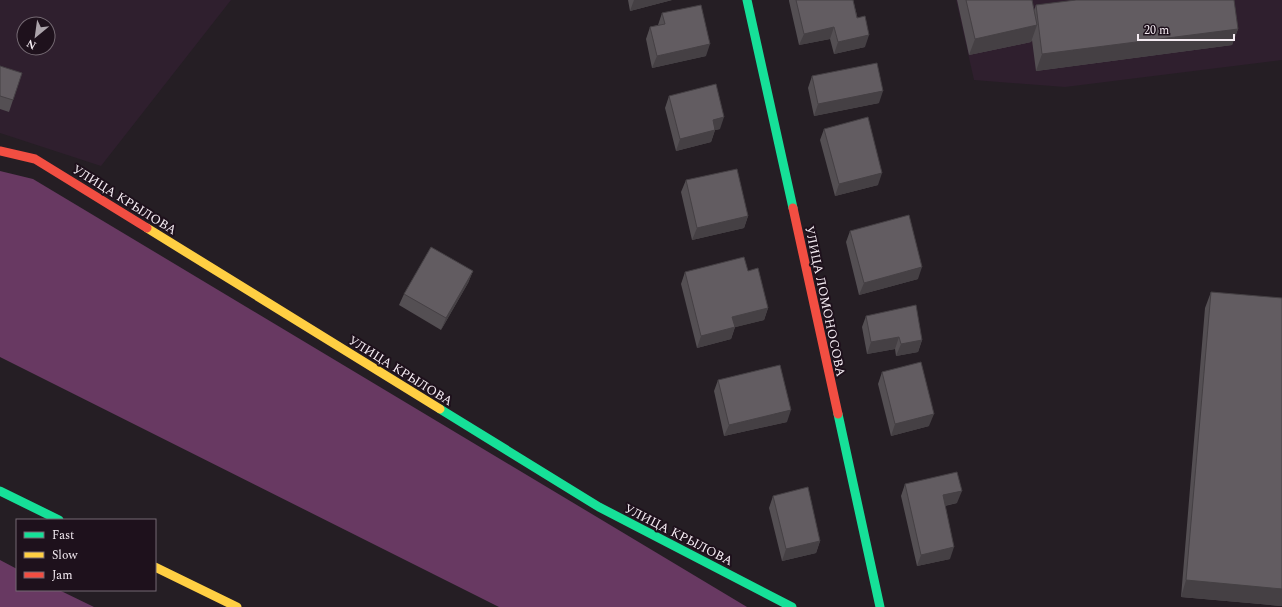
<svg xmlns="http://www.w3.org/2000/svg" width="1282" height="607" font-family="Spectral,serif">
	<rect width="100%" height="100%" fill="#251e24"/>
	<path fill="#2f1f2e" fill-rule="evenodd" d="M0,0h231l-130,166 -101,-33zM24,24h24v24h-24z
		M956,0h326v60l-217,27 -91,-7z"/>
	<path fill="#683962" d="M0,171l33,8 714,428h-248l-499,-250z
		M0,560l17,9v21h42l35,17h-94z"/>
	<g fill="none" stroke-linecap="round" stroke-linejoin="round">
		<path stroke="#16e098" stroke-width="9" d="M747,0l46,208
			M440,409l159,98 193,100
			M838,414l42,193
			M0,491l59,29"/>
		<path stroke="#ffcf43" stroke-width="9" d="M147,228l293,181
			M155,567l82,40"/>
		<path stroke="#f24e42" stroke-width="9" d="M0,151l35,8 112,69
			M793,208l45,206"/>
	</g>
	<path fill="#544f53" d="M628,0h44l-42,11z
		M789,0h64l12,47 -31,7 -4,-15 -31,6 -10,-44z
		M957,0h75l2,10 2,-5 202,24 -6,16 -196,26 -4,-31 -1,2 -62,13z
		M662,13l44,43 -54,12 -6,-29 4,-12 8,-2z
		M0,66l13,34 -4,12 -9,-3z
		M812,76l67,27 -65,13 -6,-28z
		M669,96l51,33 -5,1 -4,12 -35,9 -11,-43z
		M824,129l54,56 -43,11 -15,-56z
		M686,180l62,36 -4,12 -52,12 -11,-48z
		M850,231l68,48 -59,16 -13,-53z
		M473,271l-5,12 -27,47 -42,-25 5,-11z
		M748,271l20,37 -4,12 -29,7 -4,12 -34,9 -16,-64 4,-12z
		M1211,292l71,314 -101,-9 24,-289z
		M866,316l56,24 -4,12 -22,4 -1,-7 -28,5 -5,-27z
		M882,372l47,54 -38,10 -13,-52z
		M718,380l69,42 -63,14 -10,-45z
		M905,484l52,19 -12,3 5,53 -33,7 -16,-70z
		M773,496l47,45 -4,12 -34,8 -13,-53z"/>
	<path fill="#454044" d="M634,0h38l-42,11z
		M1037,25l-6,17 -62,13 6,-16z
		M834,27l-4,12 -31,6 5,-11z
		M1238,29l-6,16 -196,26 6,-17z
		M869,35l-4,12 -31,7 4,-12z
		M710,44l-4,12 -54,12 5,-12z
		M883,91l-4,12 -65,13 4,-12z
		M724,117l-4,12 -5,1 -4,12 -35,9 4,-12 33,-19z
		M882,173l-4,12 -43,11 4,-12z
		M748,216l-4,12 -52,12 5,-12z
		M922,267l-4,12 -59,16 5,-12z
		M473,271l-5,12 -27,47 5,-12z
		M768,308l-4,12 -36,9 4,-12z
		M735,327l-4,12 -34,9 4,-12z
		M899,337l-4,12 -28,5 4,-12z
		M922,340l-4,12 -22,4 5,-12z
		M791,410l-4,12 -63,14 5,-11z
		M934,414l-5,12 -38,10 4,-12z
		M962,491l-5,12 -19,4 5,-12z
		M820,541l-4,12 -34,8 4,-12z
		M954,547l-4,12 -33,7 4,-11z
		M1186,580l96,9v17l-101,-9z"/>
	<path fill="#625c61" stroke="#454044" d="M796,0h57l4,18 8,-2 4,19 -31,7 -4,-15 -30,7z
		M966,0h66l5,25 -62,14z
		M1076,0h158l4,29 -196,25 -6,-49z
		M701,5l9,39 -53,12 -7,-29 15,-3 -3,-11z
		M877,63l6,28 -65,13 -6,-28z
		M0,66l22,7 -9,27 -13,-4z
		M716,84l8,33 -11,3 2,10 -35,9 -11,-43z
		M868,117l14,56 -43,11 -15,-55z
		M737,169l11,47 -51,12 -11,-48z
		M909,215l13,52 -58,16 -14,-52z
		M431,247l42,24 -27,47 -42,-24z
		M744,257l4,14 10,-3 10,40 -36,9 3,10 -34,9 -16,-64z
		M1211,292l71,6v291l-96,-9z
		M916,305l6,35 -21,4 -2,-7 -28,5 -5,-26z
		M921,362l13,52 -39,10 -13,-52z
		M780,365l11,45 -62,15 -11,-45z
		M957,472l5,19 -19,4 11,52 -33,8 -16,-71z
		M808,487l12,54 -34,8 -13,-53z"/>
	<g text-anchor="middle" stroke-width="4" stroke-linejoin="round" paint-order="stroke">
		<g font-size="13" fill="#f5ecf3" stroke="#1e111c">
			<text transform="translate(125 199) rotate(32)" y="5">УЛИЦА КРЫЛОВА</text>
			<text transform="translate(826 301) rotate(78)" y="5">УЛИЦА ЛОМОНОСОВА</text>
			<text transform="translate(401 370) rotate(32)" y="5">УЛИЦА КРЫЛОВА</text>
			<text transform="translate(679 534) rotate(27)" y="5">УЛИЦА КРЫЛОВА</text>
		</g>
	</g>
	<rect x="16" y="519" width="140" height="72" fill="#1e111c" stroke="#746972"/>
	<rect x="24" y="532" width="20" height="6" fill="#16e098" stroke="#746972"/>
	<text x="52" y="539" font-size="12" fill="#f5ecf3">Fast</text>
	<rect x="24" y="552" width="20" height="6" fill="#ffcf43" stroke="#746972"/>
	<text x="52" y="559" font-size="12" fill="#f5ecf3">Slow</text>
	<rect x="24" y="572" width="20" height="6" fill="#f24e42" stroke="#746972"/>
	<text x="52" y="579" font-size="12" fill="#f5ecf3">Jam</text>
	<g transform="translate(36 36) rotate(209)"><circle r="19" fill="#1e111c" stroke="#746972"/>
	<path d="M0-3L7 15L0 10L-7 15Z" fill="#aca4ab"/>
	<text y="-6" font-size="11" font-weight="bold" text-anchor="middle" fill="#f5ecf3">N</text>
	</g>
	<path d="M1138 34v6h96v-6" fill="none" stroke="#f5ecf3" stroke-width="2"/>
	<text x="1144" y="34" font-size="12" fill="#f5ecf3" stroke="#1e111c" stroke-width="3" paint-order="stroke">20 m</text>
</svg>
